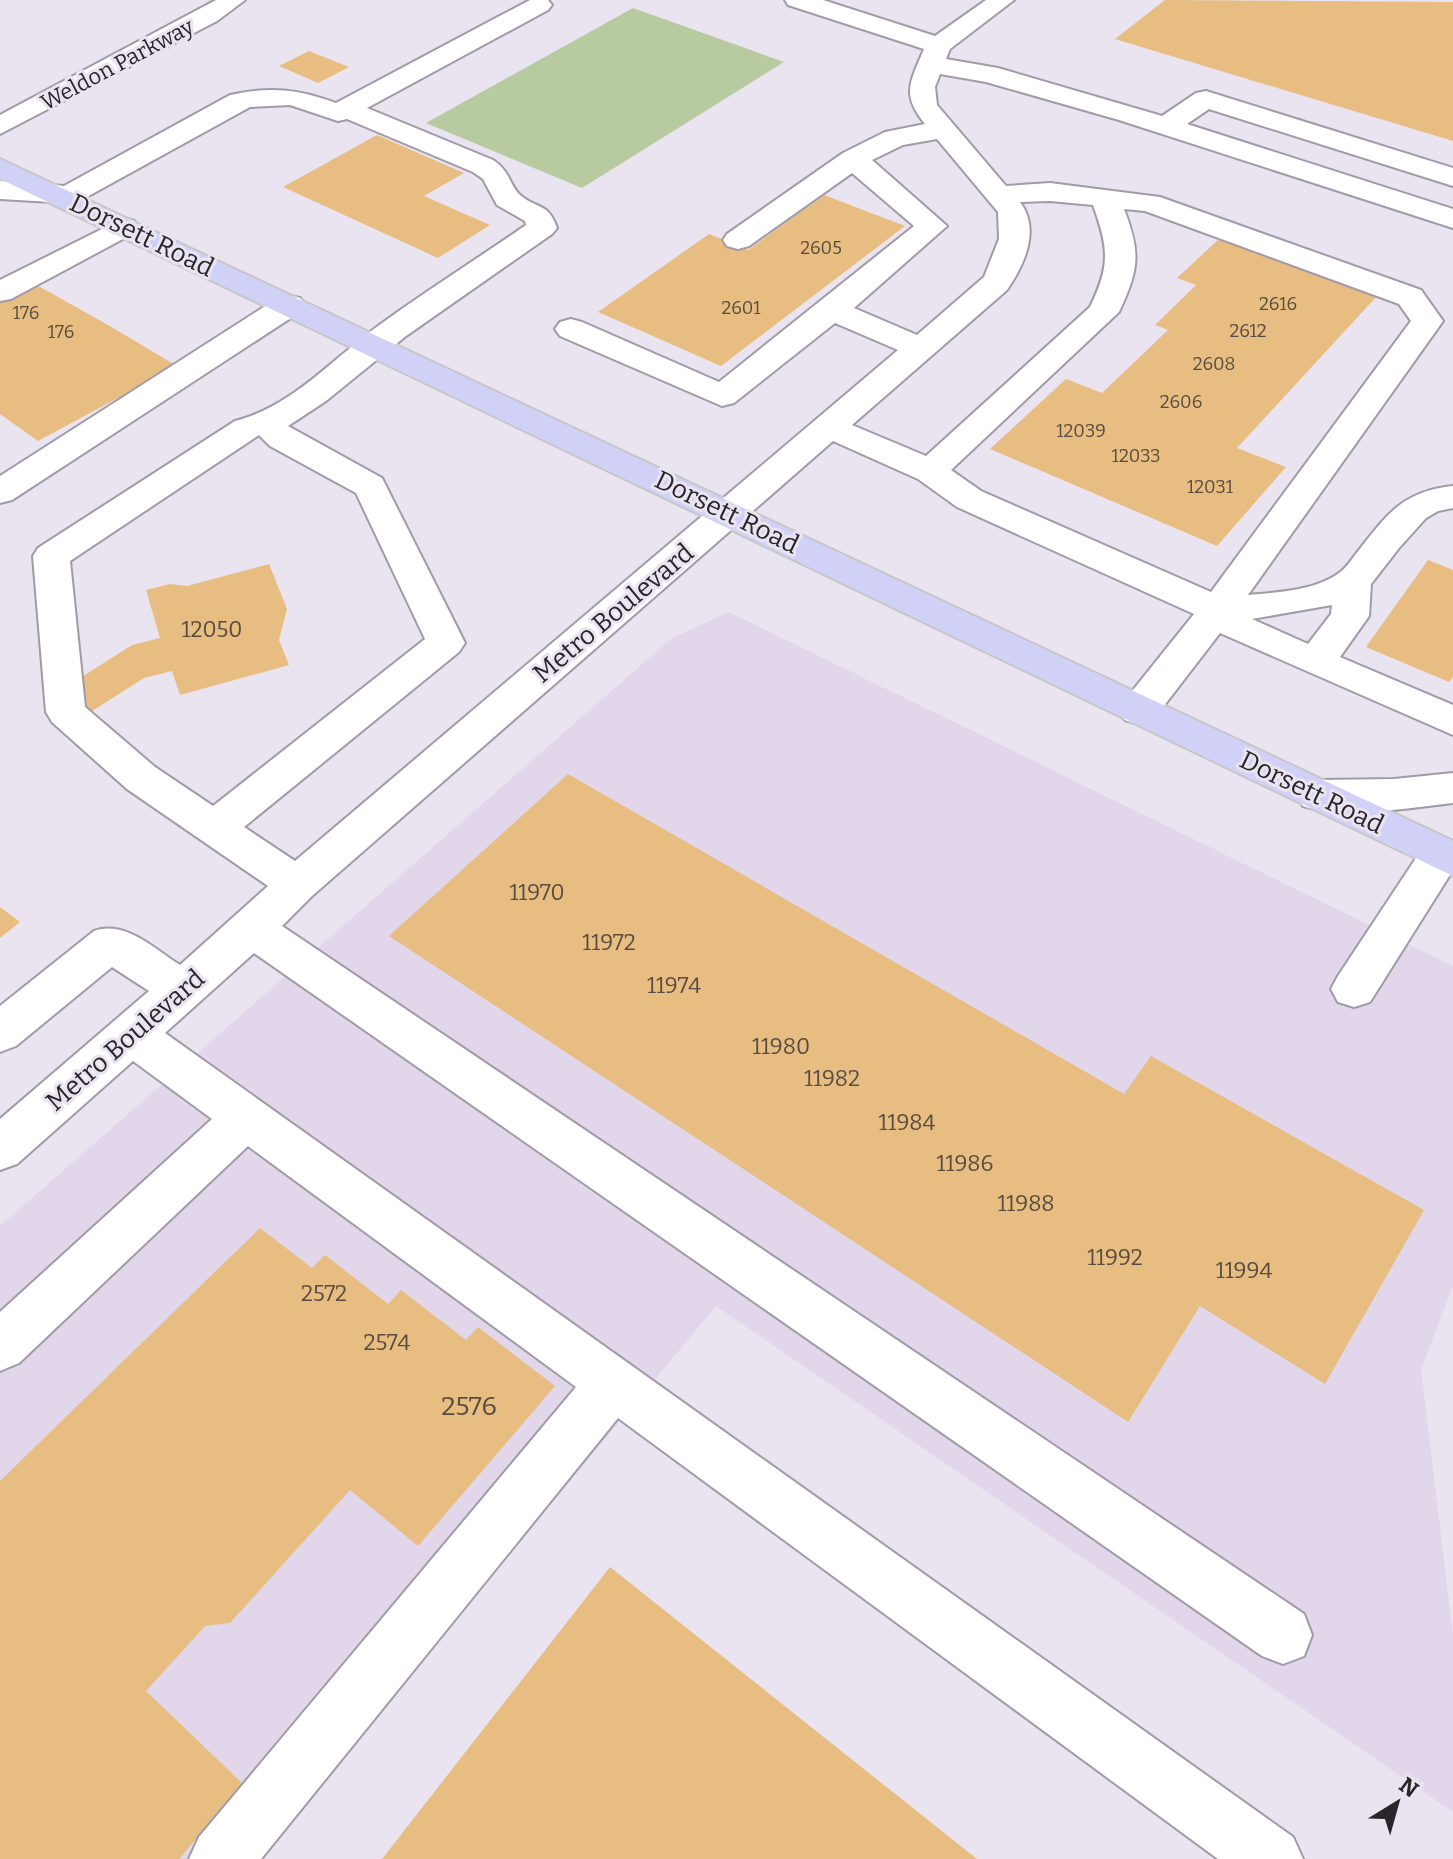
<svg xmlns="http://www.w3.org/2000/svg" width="1453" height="1859" font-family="Bitter,serif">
	<rect width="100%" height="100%" fill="#eae3f0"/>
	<path fill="#e1d6ea" d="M729,612l724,354v320l-32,83 32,267v176l-737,-506 -462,553h-254v-633l672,-588z"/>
	<path fill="#b7caa0" d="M633,8l151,54 -202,126 -156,-65z"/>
	<path fill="#e8bd81" d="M1165,0l288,2v139l-338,-102z
		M309,51l40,16 -31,16 -39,-17z
		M377,135l87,38 -40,23 66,29 -52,33 -155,-71z
		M824,195l81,31 -184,140 -123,-54 111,-78 39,16z
		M1219,239l159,56 -141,153 49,19 -69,79 -227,-97 76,-70 36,14 66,-63 -13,-5 41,-40 -19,-7z
		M33,283l75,42 69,41 -139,75 -38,-27v-113z
		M1428,560l25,10v107l-4,5 -83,-35z
		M269,564l18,45 -8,31 10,25 -109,30 -8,-24 -28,7 -58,37 -9,-35 55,-35 28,-7 -14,-48 24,-6 17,2z
		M568,774l556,320 27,-38 273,154 -99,174 -125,-78 -72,116 -739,-486z
		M0,907l20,15 -20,16z
		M260,1228l52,40 13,-13 63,49 13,-14 65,50 12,-13 77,59 -137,160 -68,-56 -120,133 -25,3 -59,65 97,93 -64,75h-179v-378z
		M610,1567l367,292h-595z"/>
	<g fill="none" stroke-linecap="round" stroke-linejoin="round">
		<g stroke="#a19aa7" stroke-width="4">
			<path id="minor" d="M216,0h29l-28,21 -217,113v-19z
				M530,0h18l4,5 -4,5 -181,98 126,52c17,11 16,24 27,35 18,15 28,7 37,33l-5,6 -146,102 -80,65 -38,25 94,52 83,165 -6,9 -215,175 51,34 603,-511 -63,-27 -101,80 -12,3 -162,-70 -5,-7 5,-7 11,-3 11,3 137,60 195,-156 -62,-53 -103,73 -11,3 -11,-3 -4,-6 4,-6 116,-81 42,-21 40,-8c-25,-30 -14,-43 -1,-75l-136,-44 -3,-5h38l112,36 51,-36h28l-64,49 -4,10 52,9 164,48 34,-23 10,-2 247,77v18l-244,-77 -22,15 266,85v19l-334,-108 -133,-38 -46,-8 -5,13 2,18 69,81 44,-3 110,14 261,93 22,31 -195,274c30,-3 66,-4 91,-22 8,-5 14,-16 20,-23 29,-37 45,-59 94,-64v22l-15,3 -12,7 -27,30 -28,36 -2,32 -29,41 113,48v30l-233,-102 -67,87 -14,4 -14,-4 -6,-10 6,-10 69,-86 -237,-107 -39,-28 -85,-38 -521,455 -30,30 1022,688 8,21 -8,21 -21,8 -21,-8 -1008,-703 -89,80 1128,804 10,22h-85l-600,-441 -357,441h-72l10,-22 377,-450 -328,-241 -229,217 -19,8v-59l212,-193 -79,-58 -116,103 -17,6v-51l149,-128 -37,-24 -96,79 -16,6v-46l94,-75c32,-11 60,18 86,34l88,-79 -141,-97 -75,-67 -6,-10 -13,-156 5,-8 197,-127c58,-15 96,-61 143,-95 48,-35 99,-67 148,-101l-1,-4 -28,-16 -14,-26 -10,-7 -126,-53 -9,2 -48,-16 -40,2 -176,97 -10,3 -12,-5 -52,-3v-18l64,5 166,-91c40,-9 69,-6 106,8zM937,139l61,73 1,27 -15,38 -67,58 -63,-27 93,-82 -75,-66 31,-15zM1050,201l43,4c16,44 17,61 -3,102l-164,149 -74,-31 155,-135c17,-25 34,-60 13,-88zM1124,209l21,2 254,93 12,17 -200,271 -230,-101 -30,-21 168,-158c20,-43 22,-59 5,-103zM259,435l11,11 86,47 69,146 -212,167 -58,-39 -70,-60 -15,-146zM1332,605l-1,9 -23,30 -56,-25z
				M124,218l10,3 5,6 -5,6 -123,66 -11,2v-21z
				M289,296l11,2 5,7 -5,7 -288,188 -12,3v-27l278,-178z
				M1453,773v30c-44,5 -107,16 -150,3l-6,-11 6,-11 15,-4 76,-1z
				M1441,838l12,4v28l-83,132 -16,5 -16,-5 -7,-13 7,-13 88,-133z"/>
		</g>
		<g stroke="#c7c7c8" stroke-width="4">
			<path id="major" d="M0,159l1453,682v35l-1453,-697z"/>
		</g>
		<use href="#minor" fill="#fff" fill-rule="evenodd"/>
		<use href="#major" fill="#d1d1f8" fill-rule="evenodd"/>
	</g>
	<g text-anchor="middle" stroke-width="6" stroke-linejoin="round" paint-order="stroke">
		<g font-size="18" fill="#594c40">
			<text x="821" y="254">2605</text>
			<text x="1278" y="310">2616</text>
			<text x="741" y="314">2601</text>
			<text x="26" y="319">176</text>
			<text x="1248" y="337">2612</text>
			<text x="61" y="338">176</text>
			<text x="1214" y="370">2608</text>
			<text x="1181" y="408">2606</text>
			<text x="1081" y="437">12039</text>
			<text x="1136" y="462">12033</text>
			<text x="1210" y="493">12031</text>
		</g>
		<g font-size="22" fill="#29262b" stroke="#eae3f0">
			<text transform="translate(117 64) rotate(-28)" y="8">Weldon Parkway</text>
		</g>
		<g font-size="22" fill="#594c40">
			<text x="212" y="637">12050</text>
			<text x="537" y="900">11970</text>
			<text x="609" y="950">11972</text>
			<text x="674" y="993">11974</text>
			<text x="781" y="1054">11980</text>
			<text x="832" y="1086">11982</text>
			<text x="907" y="1130">11984</text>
			<text x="965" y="1171">11986</text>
			<text x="1026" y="1211">11988</text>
			<text x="1115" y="1265">11992</text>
			<text x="1244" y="1278">11994</text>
			<text x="324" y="1301">2572</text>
			<text x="387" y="1350">2574</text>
		</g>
		<g font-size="26" fill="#29262b" stroke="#eae3f0">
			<text transform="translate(142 235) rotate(26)" y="9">Dorsett Road</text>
			<text transform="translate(727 512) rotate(26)" y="9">Dorsett Road</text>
			<text transform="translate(613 613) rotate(-40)" y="9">Metro Boulevard</text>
			<text transform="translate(1312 792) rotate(26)" y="9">Dorsett Road</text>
			<text transform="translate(125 1040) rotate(-41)" y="9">Metro Boulevard</text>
		</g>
		<g font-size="26" fill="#594c40">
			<text x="469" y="1415">2576</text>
		</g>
	</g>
	<g transform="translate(1397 1803) rotate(37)" stroke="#eae3f0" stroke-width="6" paint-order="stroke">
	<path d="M0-6L14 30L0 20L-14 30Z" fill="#29262b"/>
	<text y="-12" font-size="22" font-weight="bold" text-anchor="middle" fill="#29262b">N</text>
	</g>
</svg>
